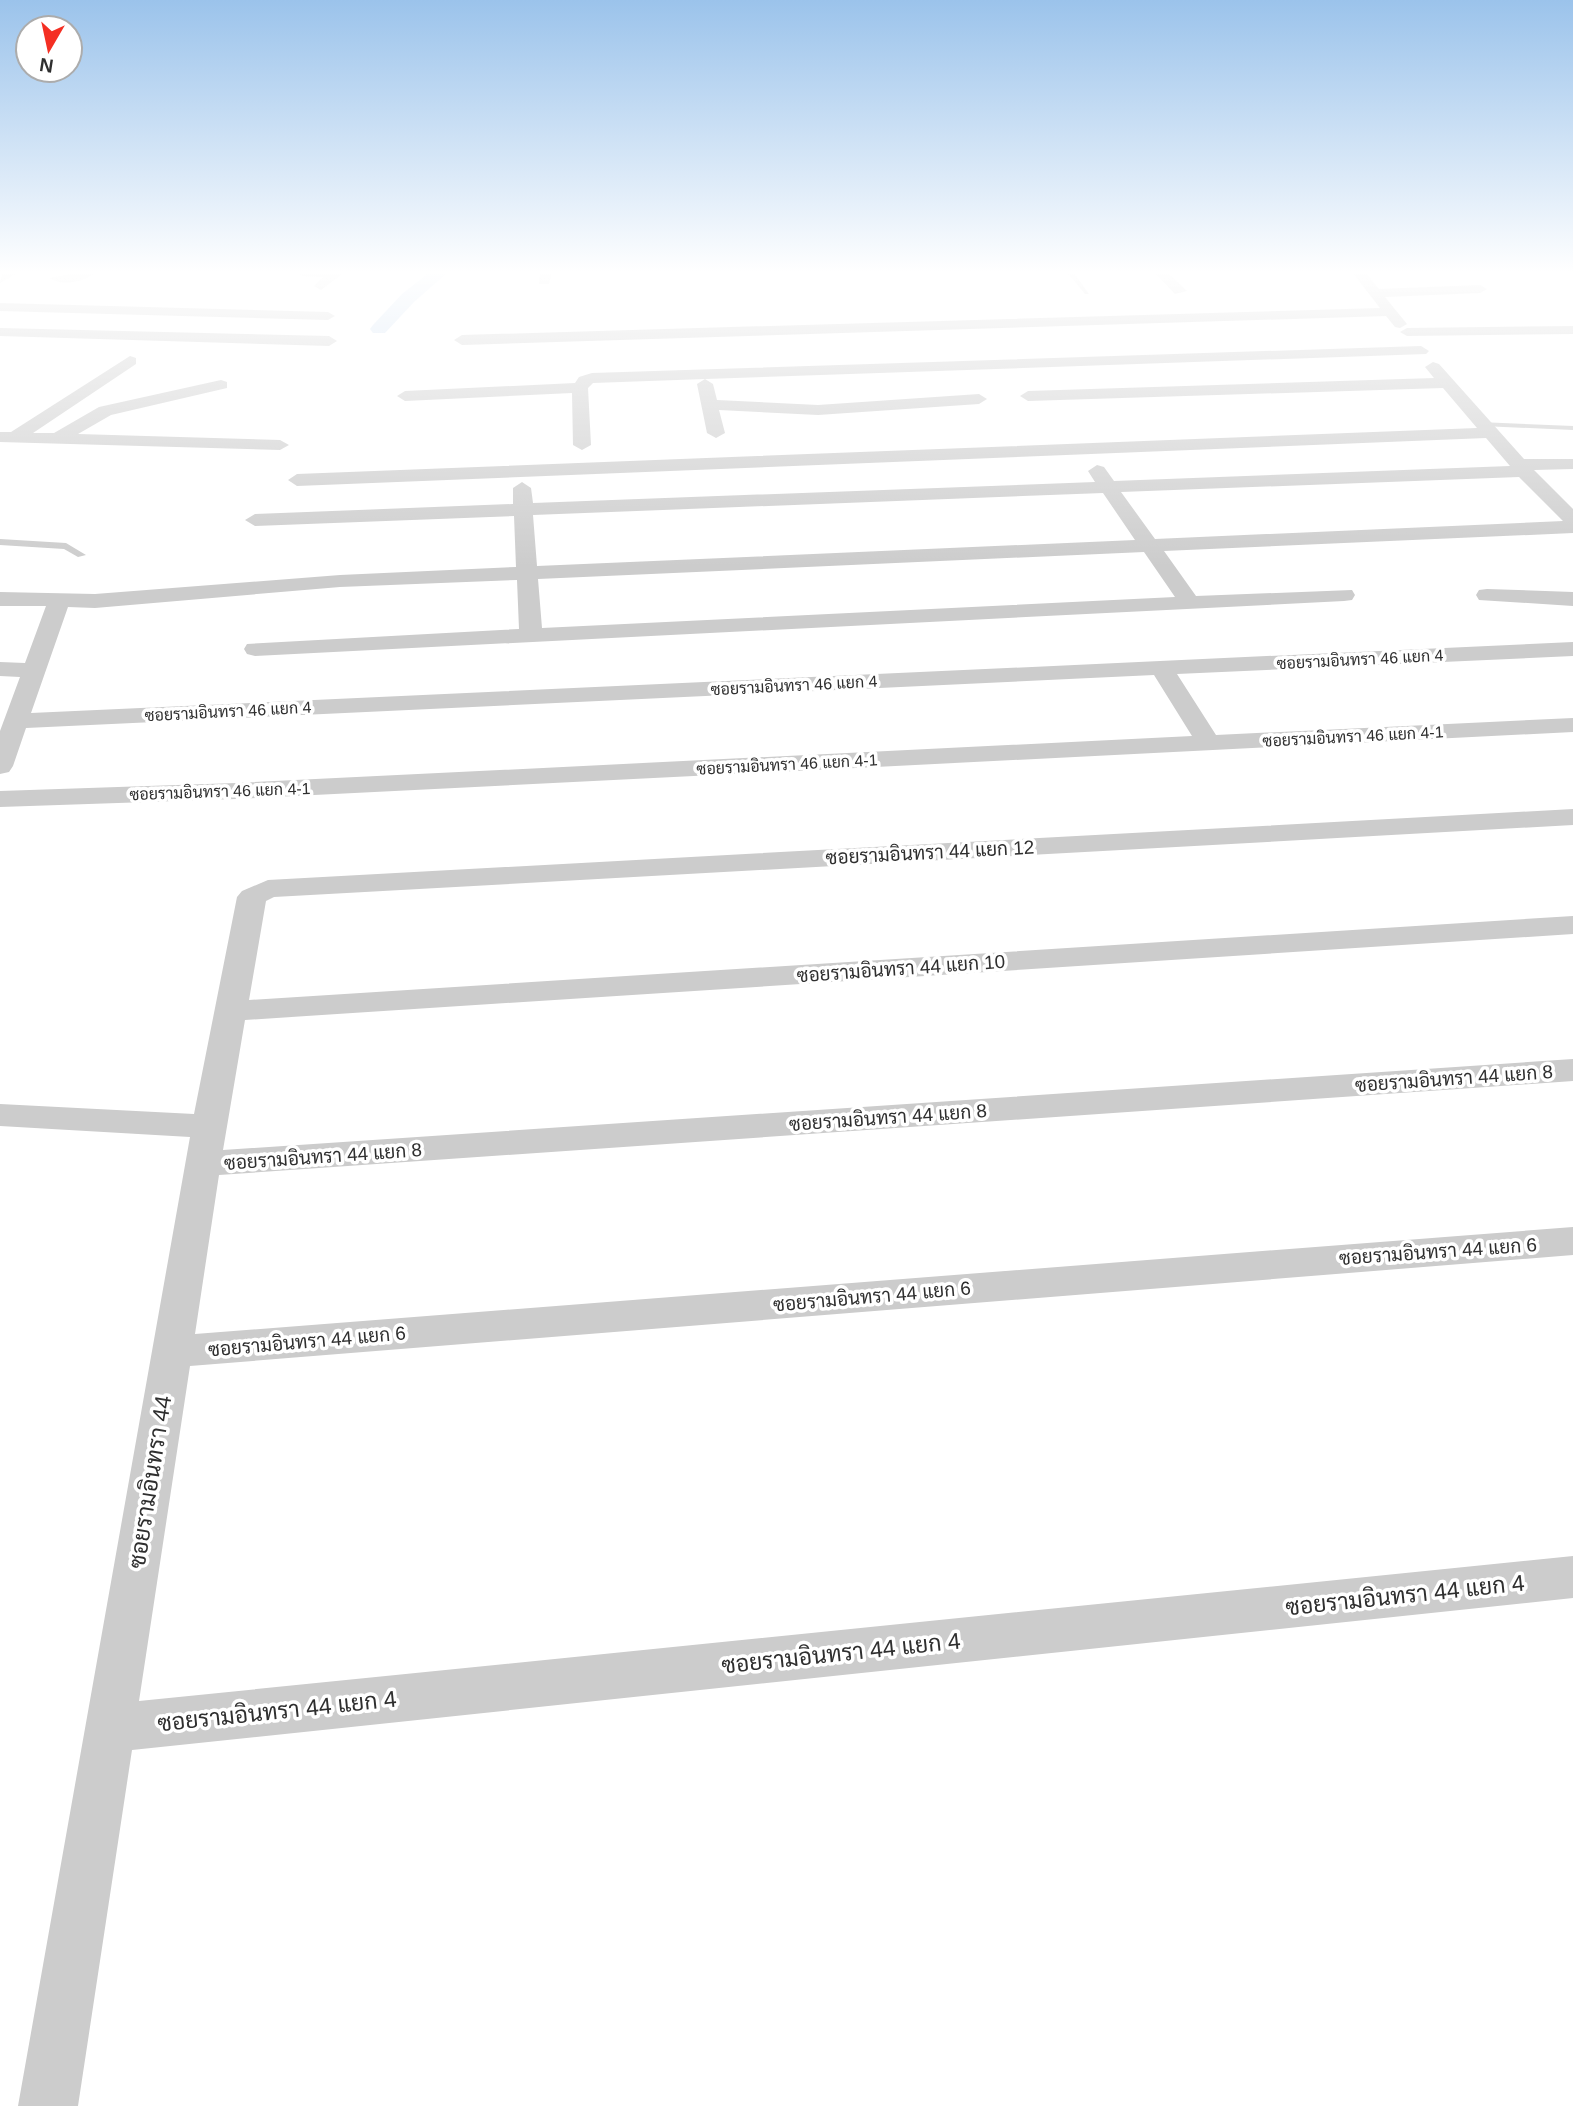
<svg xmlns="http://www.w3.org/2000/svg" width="1573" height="2106" font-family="Arial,Sarabun,sans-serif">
	<rect width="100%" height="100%" fill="#fff"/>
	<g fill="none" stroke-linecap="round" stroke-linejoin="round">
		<path fill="#c7daef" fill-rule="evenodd" d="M430,272h18l-34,30 -29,31h-12l-3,-4 3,-4 29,-31z"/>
		<path fill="#ccc" fill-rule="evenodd" d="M1067,272h6l16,22h-4z
			M1479,422l94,4v4l-91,-4h-3z
			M0,539l66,4 20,12 -8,2 -14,-8 -64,-4z"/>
		<path fill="#ccc" fill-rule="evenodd" d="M3,272h16l-19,11z
			M78,272h19c-11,9 -35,15 -47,6z
			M296,272h44l2,2 -21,16 -7,-4 9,-9 -21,-1z
			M540,272h12l-3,12h-10z
			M1154,272h13l20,19 -12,3z
			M1352,272h13l14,17 101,-4 7,4 -7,4 -95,4 22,27 -7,4 -5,-1 -9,-11 -924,29 -8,-5 8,-5 918,-27z
			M0,303l328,9 7,4 -7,4 -328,-9z
			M1573,326v8l-166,2 -7,-4 7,-4z
			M0,328l329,8 8,5 -8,5 -329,-10z
			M1421,346l8,5 -3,3 -721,25 8,5 4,16 101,5 161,-11 8,5 -8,5 -161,11 -99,-5 6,23 -9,5 -9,-5 -10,-49 8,-5 -112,4 -5,5 3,57 -9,5 -9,-5 -1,-52 -167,8 -8,-5 8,-5 170,-8 4,-6 13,-4z
			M130,356l6,2v6l-103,69h21l45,-26 122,-27 6,2v6l-116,27 -33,19 202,6 9,5 -9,5 -280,-8v-10h11z
			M1433,362l6,2 85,95h49v10l-39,1 39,39v24l-409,18 32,45 156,-6 3,5 -3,5 -8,1 -1089,55 -8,-2 -3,-5 3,-5 272,-15 -2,-49 -177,7 -245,21 -27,-1 -37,106 1542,-71v14l-396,18 39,61 357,-17v14l-1337,67 -236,8v-16l236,-8 956,-47 -38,-61 -1128,53 -13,38 -4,6 -9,2v-43l20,-54 -20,-1v-14l25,1 21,-57h-46v-14l95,2 245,-19 176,-8 -2,-51 -259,10 -10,-6 10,-6 258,-10v-16l9,-6 9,6 2,15 562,-21 -7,-11 9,-6 7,2 10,14 396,-15 -24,-28 -1189,48 -9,-6 9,-6 1180,-46 -34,-40 -415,13 -8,-5 8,-5 406,-13 -9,-11zM1519,477l44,44 -408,18 -34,-47zM1103,493l32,47 -598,26 -4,-51zM1144,552l31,45 -633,31 -4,-49z
			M1487,589l86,3v14l-94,-6 -3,-5 3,-5z
			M1573,809v16l-1299,72 -8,4 -17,99 1324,-84v18l-1328,86 -22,130 1350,-91v22l-1354,94 -24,159 1378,-107v28l-1383,111 -51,335 1434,-145v42l-1441,152 -54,356h-60l172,-969 -190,-11v-22l194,10 43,-217 5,-6 26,-11z"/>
	</g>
	<linearGradient id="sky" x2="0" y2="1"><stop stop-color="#9bc3eb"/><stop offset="0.48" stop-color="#fff"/><stop offset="1" stop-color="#fff" stop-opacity="0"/></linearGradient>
	<rect width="1573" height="567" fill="url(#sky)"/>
	<g text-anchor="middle" stroke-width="7" stroke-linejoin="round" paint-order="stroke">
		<g font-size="16" fill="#2f2f2f" stroke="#fff">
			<text transform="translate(1360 659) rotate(-3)" y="6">ซอยรามอินทรา 46 แยก 4</text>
			<text transform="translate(794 685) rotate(-3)" y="6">ซอยรามอินทรา 46 แยก 4</text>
			<text transform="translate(228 711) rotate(-3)" y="6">ซอยรามอินทรา 46 แยก 4</text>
			<text transform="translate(1353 736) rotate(-3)" y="6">ซอยรามอินทรา 46 แยก 4-1</text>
			<text transform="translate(787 764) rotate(-3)" y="6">ซอยรามอินทรา 46 แยก 4-1</text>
			<text transform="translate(220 791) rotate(-2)" y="6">ซอยรามอินทรา 46 แยก 4-1</text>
		</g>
		<g font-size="19" fill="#2f2f2f" stroke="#fff">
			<text transform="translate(930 852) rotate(-3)" y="7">ซอยรามอินทรา 44 แยก 12</text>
			<text transform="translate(901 968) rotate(-4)" y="7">ซอยรามอินทรา 44 แยก 10</text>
			<text transform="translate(1454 1078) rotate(-4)" y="7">ซอยรามอินทรา 44 แยก 8</text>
			<text transform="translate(888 1117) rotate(-4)" y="7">ซอยรามอินทรา 44 แยก 8</text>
			<text transform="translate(323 1156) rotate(-4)" y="7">ซอยรามอินทรา 44 แยก 8</text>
			<text transform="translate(1438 1251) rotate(-4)" y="7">ซอยรามอินทรา 44 แยก 6</text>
			<text transform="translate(872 1296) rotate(-5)" y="7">ซอยรามอินทรา 44 แยก 6</text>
			<text transform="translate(307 1341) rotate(-5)" y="7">ซอยรามอินทรา 44 แยก 6</text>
		</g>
		<g font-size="23" fill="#2f2f2f" stroke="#fff">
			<text transform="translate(150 1482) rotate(-81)" y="8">ซอยรามอินทรา 44</text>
			<text transform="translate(1405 1595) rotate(-6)" y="8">ซอยรามอินทรา 44 แยก 4</text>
			<text transform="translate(841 1653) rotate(-6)" y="8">ซอยรามอินทรา 44 แยก 4</text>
			<text transform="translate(277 1711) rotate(-6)" y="8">ซอยรามอินทรา 44 แยก 4</text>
		</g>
	</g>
	<g transform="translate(49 49) rotate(189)"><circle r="33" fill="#ffffff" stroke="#acacac" stroke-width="2"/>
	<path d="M0-5L12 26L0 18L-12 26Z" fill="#f42f23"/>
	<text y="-10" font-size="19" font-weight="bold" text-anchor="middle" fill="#2f2f2f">N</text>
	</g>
</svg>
